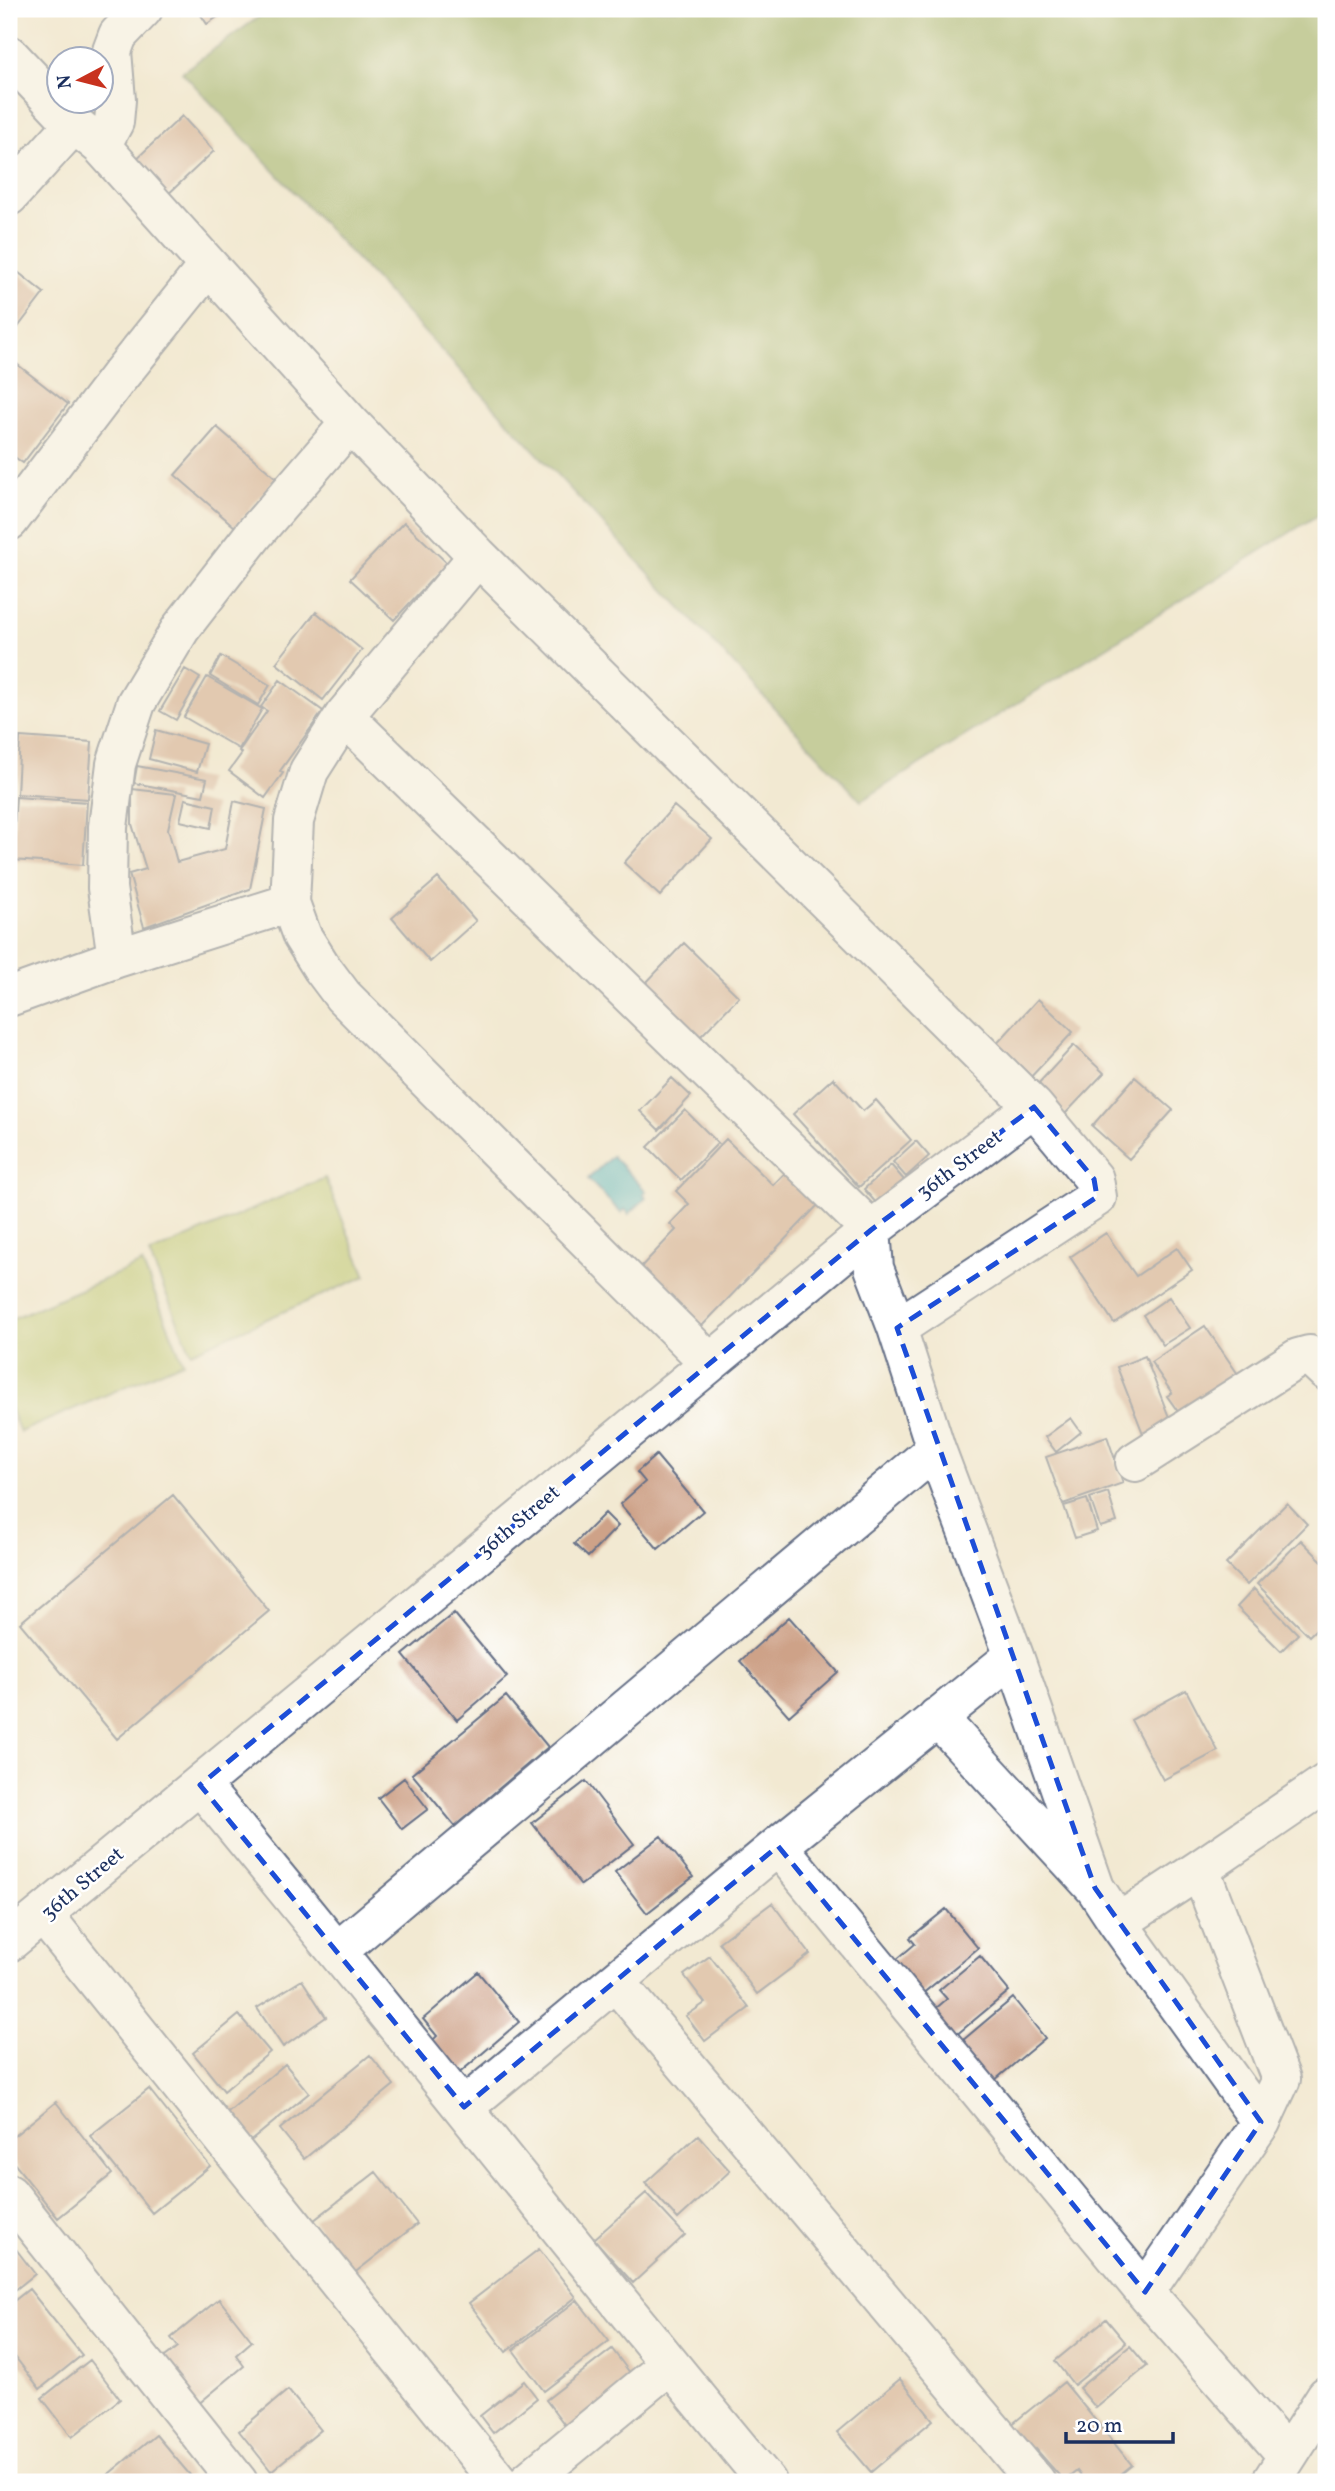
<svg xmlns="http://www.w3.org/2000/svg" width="1335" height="2491" font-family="Vollkorn,serif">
	<rect width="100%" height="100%" fill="#fff"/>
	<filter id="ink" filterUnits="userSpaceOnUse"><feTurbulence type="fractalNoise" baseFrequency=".0143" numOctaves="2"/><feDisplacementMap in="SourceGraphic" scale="14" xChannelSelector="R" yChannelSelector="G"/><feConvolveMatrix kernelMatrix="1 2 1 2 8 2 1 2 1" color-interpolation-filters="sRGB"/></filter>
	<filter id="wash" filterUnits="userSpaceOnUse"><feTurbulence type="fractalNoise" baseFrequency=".00686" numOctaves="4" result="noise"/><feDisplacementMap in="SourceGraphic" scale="28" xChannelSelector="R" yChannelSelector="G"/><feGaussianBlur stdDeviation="1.57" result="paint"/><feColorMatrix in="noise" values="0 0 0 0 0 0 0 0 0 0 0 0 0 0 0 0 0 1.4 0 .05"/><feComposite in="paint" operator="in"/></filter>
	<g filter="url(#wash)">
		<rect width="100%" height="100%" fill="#f2e9d2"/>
		<path fill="#b5c568" stroke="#687a63" stroke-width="2" d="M325,1178l41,98 -175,76 -42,-98z
			M142,1263l41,99 -163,70 -11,-26v-86z"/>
		<path fill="#90aa5c" stroke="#566c5d" stroke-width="2" d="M270,9h1056v501l-465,291 -679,-729z"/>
		<path fill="#44b1c1" stroke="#307090" stroke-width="2" d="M612,1156l34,35 -3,3 3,4 -17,16 -4,-5 -4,4 -33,-34z"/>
		<g id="blocks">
			<path fill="#cea288" d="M197,9h32l-22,15z
				M182,116l32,35 -50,47 -32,-35z
				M9,265l35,28 -35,46z
				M9,358l59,46 -45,59 -14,-10z
				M217,427l59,51 -41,49 -60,-52z
				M404,522l43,41 -53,57 -44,-41z
				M316,612l46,38 -39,50 -47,-37z
				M221,656l49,29 -12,20 -48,-29z
				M185,669l15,9 -24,42 -16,-9z
				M207,677l55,32 -23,40 -55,-32z
				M280,680l43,31 -43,60 3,2 -18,25 -36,-27 13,-18 -3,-2 28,-40 -6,-4z
				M156,730l49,14 -8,28 -48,-13z
				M20,737l72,5 -4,57 -71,-5z
				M137,766l70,13 -4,17 -69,-13z
				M132,789l44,5 -8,35 9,33 48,-13 9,-48 32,8 -16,80 -106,38 -15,-53 17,-5 -14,-45z
				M16,797l71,5 -4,63 -71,-5z
				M185,799l30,7 -4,22 -31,-7z
				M674,806l38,33 -52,57 -36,-33z
				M438,878l38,43 -46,41 -38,-44z
				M684,943l55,54 -41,42 -55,-53z
				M1038,999l35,33 -46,49 -35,-32z
				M1074,1045l30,28 -39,41 -29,-28z
				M1135,1077l38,33 -44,49 -37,-33z
				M672,1078l19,18 -32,34 -19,-19z
				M833,1078l30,33 13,-11 35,40 -52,47 -66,-73z
				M685,1110l33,33 -37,37 -33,-33z
				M726,1139l47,46 13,-13 33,32 -121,126 -61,-59 39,-41 -6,-6 19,-20 -13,-13z
				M916,1141l13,15 -23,21 -13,-15z
				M891,1165l13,15 -27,24 -13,-15z
				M1106,1233l30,43 41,-28 15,22 -78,53 -44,-66z
				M1169,1297l21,31 -27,17 -20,-30z
				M1205,1326l39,57 -58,40 -19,-27 5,-3 -21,-31z
				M1145,1356l29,74 -28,11 -29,-74z
				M1071,1418l10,14 -25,20 -11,-15z
				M1107,1436l16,47 -60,21 -17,-47z
				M656,1455l47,56 -45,38 -38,-45 25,-22 -8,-10z
				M1108,1492l9,30 -17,5 -10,-29z
				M173,1495l96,116 -152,128 -97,-116z
				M1087,1499l10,32 -22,7 -11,-32z
				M1287,1503l20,21 -60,61 -21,-21z
				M605,1513l13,13 -30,31 -14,-13z
				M1301,1540l25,25v54l-17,17 -52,-52z
				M1254,1589l44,45 -17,17 -44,-44z
				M454,1613l53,64 -50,43 -54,-65z
				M789,1617l49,55 -49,44 -49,-55z
				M1186,1690l32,61 -55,29 -32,-60z
				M506,1696l42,51 -93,79 -43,-52z
				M404,1778l24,31 -26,20 -24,-31z
				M586,1781l48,63 -53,41 -49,-62z
				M661,1836l32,41 -46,36 -32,-41z
				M772,1903l38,51 -53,40 -38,-52z
				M946,1909l32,39 -62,51 -27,-33 26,-22 -5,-6z
				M710,1956l39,52 -44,33 -19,-25 19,-13 -21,-28z
				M980,1956l29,35 -60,50 -21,-26 19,-16 -8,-9z
				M478,1972l41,50 -62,53 -27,-32 7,-7 -14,-17z
				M302,1980l24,37 -43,30 -26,-39z
				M1013,1998l32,40 -56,47 -33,-39z
				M239,2015l31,37 -46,39 -31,-38z
				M370,2055l24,30 -90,74 -24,-30z
				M285,2064l24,29 -62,51 -24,-28z
				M149,2089l61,77 -58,47 -62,-77z
				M56,2102l56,72 -54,44 -49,-61v-17z
				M698,2135l32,36 -52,48 -33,-36z
				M376,2172l41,52 -64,50 -40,-53z
				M646,2193l39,42 -52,48 -39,-44z
				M9,2240l26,34 -26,21z
				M539,2249l37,48 -70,55 -37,-49z
				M29,2289l53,66 -42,34 -31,-40v-44z
				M219,2299l33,42 -16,14 8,11 -47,39 -36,-45 17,-13 -7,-9z
				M577,2300l32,41 -65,50 -31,-41z
				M1106,2319l20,24 -52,42 -19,-24z
				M1130,2346l17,20 -51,42 -17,-20z
				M612,2349l25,33 -66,51 -25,-33z
				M90,2360l30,39 -48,38 -30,-39z
				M900,2379l33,41 -62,52 -34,-40z
				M524,2381l13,17 -44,35 -13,-17z
				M1064,2382l68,83 -21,17h-25l-9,-11 -13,10 -28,-32 -9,8 -22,-27z
				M288,2390l33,40 -50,41 -32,-40z
				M156,2435l34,40 -8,7h-83z"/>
		</g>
	</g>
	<g filter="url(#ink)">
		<use href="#blocks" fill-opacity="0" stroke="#667087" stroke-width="2"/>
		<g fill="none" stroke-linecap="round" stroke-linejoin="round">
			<g stroke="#667087" stroke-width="42">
				<path id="minor" d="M9,55l65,69 27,22 249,277 128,133 556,551 60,72 3,18 -200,131
					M101,146l13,-24 2,-22 -4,-49 6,-16 25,-26
					M9,196l65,-72
					M9,521l109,-143 90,-112
					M478,556l-134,160 -35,55 -15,50 -4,82 12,33 20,32 21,28 366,366
					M344,716l527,514 3,38 23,60 39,121 78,207 81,232
					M117,958l-10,-70 1,-61 8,-63 20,-61 45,-75 73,-94 96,-111
					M9,997l108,-39 173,-55
					M1135,1462l163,-104 11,-3 17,16
					M937,1717l158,171 23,35 143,199
					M200,1785c192,230 375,467 567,697
					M778,1846l367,446 142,163
					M43,1914l456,568
					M1118,1923l82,-54 126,-86
					M9,1942l862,-712 163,-123
					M339,1950l597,-501
					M616,1982l420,500
					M464,2107l314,-261 236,-190
					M9,2194l229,288
					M1145,2292l116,-170 20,-43 -81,-210
					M527,2482l142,-117
					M1271,2482l55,-86"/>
			</g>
			<use href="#minor" stroke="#fff" stroke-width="38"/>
		</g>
	</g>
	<path d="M0 0H1335V2491H0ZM1034,1107l60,72 3,18 -200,131 198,560 166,234 -116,170 -367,-446 -314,261 -264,-322 671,-555z" fill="#f2e9d2" fill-opacity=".55" fill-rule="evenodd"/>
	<path fill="none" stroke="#1d4ed8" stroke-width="5" stroke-dasharray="14 9" stroke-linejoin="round" d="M1034,1107l60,72 3,18 -200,131 198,560 166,234 -116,170 -367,-446 -314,261 -264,-322 671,-555z"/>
	<g text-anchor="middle" stroke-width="5" stroke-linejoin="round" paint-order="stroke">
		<g font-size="21" fill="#1b2f5e" stroke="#fff">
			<text transform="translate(959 1164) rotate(-37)" y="7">36th Street</text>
			<text transform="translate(518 1521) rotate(-40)" y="7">36th Street</text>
			<text transform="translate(82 1883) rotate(-40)" y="7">36th Street</text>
		</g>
	</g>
	<rect width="1335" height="2491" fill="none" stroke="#fff" stroke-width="35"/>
	<g transform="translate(80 80) rotate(263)"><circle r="33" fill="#ffffff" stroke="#a4acbf" stroke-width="2"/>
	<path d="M0-5L12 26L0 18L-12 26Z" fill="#c8321e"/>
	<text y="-10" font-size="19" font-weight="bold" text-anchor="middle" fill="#1b2f5e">N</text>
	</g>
	<path d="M1066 2432v10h107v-10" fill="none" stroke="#1b2f5e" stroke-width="3.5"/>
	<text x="1076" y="2432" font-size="21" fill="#1b2f5e" stroke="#ffffff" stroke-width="5" paint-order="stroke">20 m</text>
</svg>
